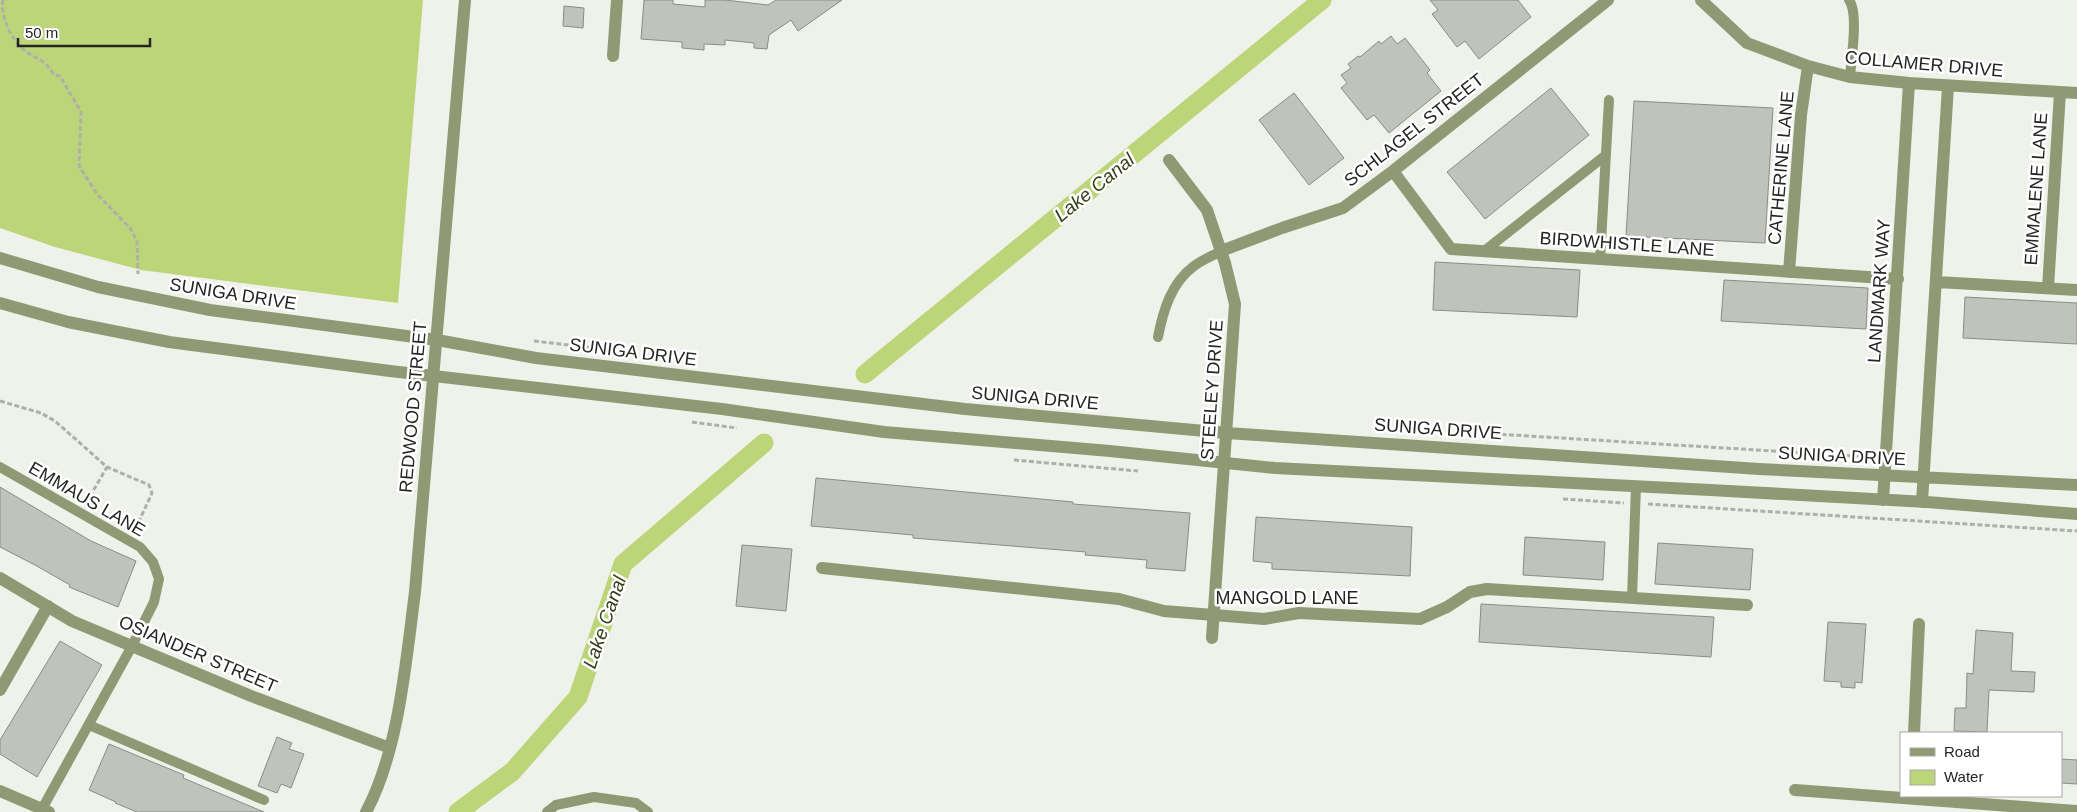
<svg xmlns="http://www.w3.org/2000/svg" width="2077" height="812" font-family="Helvetica,sans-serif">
	<rect width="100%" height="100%" fill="#eff2ea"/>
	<path fill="#bdd579" d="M0,0h423l-25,303 -257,-33 -86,-23 -55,-19z"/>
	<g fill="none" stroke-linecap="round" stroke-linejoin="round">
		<path stroke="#bdd579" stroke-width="19" d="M865,374l457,-374
			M458,812l54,-40 66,-75 45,-133 141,-121"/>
	</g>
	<path fill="#c0c3bc" stroke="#8a8c86" d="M644,0h29v4l32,3v-7h20l43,5 8,-5h66l-44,31 -7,-11 -22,15 -2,14 -13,-1v-5l-29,-3v5l-21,-1v6l-22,-2v-6l-41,-3z
		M1430,0h88l13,17 -52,42 -14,-18 -8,6 -25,-33 6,-4z
		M564,6l20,2 -1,20 -20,-2z
		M1391,36l6,8 8,-6 25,32 -3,3 14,18 -52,42 -15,-18 -7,5 -26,-32 6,-5 -6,-8 10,-7 -3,-4 10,-8 2,1 19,-16 2,3z
		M1551,88l38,47 -104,84 -38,-47z
		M1294,93l50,65 -35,27 -50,-65z
		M1634,101l139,7 -8,135 -139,-7z
		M1435,262l145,8 -3,47 -144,-7z
		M1724,280l144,8 -2,41 -145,-8z
		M1965,297l112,6v41l-114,-6z
		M816,478l257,24v2l117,9 -5,58 -39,-3 1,-8 -62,-5 1,-3 -173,-14v-3l-102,-9z
		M0,487l91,54 45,20 -18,46 -49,-20 1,-2 -35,-20 -35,-18z
		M1256,517l156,10 -2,49 -138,-7v-6l-19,-2z
		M1525,537l80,5 -2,38 -80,-5z
		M1658,543l95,6 -3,41 -95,-6z
		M742,545l50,4 -6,62 -50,-5z
		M1481,604l233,13 -3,40 -232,-15z
		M1828,622l38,2 -4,59 -7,-1v6l-14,-1v-5l-17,-1z
		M1976,630l37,3 -2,38 24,1 -1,20 -45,-2 -2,42 -33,-1 1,-23h11l1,-35 6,1z
		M60,641l42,24 -65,112 -37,-23v-14z
		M277,737l15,6 -3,6 15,5 -13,34 -10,-4 -4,9 -19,-7z
		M109,744l75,31 -1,3 81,34h-127l-22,-9 1,-1 -27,-12z
		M2061,759l16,1v24l-16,-1z"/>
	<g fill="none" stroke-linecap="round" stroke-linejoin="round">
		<path stroke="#aeb0aa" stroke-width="3" stroke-dasharray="5 2.5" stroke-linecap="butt" d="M3,0c-3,16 8,39 21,50 14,11 19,7 30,25l6,1 21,36 -2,54 18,28 33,34 7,13 1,33
			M534,341l60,7
			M0,401l41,12 14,8 52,46 42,18 3,8 -17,37
			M692,422l45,6
			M1479,433l393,24
			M1014,460l124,11
			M1563,499l61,4
			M86,503l21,-36
			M1648,504l429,27"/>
		<path stroke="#8f9a75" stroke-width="10" d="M1849,0c10,13 2,60 1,77
			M1483,252l123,-97
			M1600,260l9,-160
			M1158,337c5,-26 13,-54 36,-71 8,-6 18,-10 27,-15
			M0,467l140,80 13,15 6,17 -5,23 -22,44 -90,163
			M1632,598l4,-112
			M89,725l175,75
			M547,812l9,-7 38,-8 42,6 12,9"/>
		<path stroke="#8f9a75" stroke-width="12" d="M1701,0l46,43 61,23 42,11 59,6 168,10
			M613,56l4,-56
			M1169,160l38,50 18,53 10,41 -23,334
			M1393,171l58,78 447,30
			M1221,251l61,-23 61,-20 50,-37 215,-171
			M0,258l98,29 112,23 227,30 99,18 429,51 262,24 532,36 318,16
			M1789,272l12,-157 7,-49
			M1937,282l140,8
			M2048,288l12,-196
			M0,303l68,19 101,20 221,29 332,38 162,23 226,19 165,17 435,22 217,12 150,12
			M1883,500l26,-417
			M1922,502l26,-416
			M822,568l297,31 45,12 100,8 35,-6 121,6 27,-12 23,-15 17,-3 260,16
			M0,578l72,43 179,75 139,52
			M0,690l48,-84
			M1914,733l5,-109
			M1795,790l282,21
			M0,791l49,21
			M366,812c33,-61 40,-152 49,-220l50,-592"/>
	</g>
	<g text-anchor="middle" stroke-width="5" stroke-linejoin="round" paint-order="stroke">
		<g font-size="18" fill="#252623" stroke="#fff">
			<text transform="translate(1924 64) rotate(5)" y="6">COLLAMER DRIVE</text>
			<text transform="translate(1414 130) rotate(-38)" y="6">SCHLAGEL STREET</text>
			<text transform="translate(1781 168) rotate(-85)" y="6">CATHERINE LANE</text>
			<text transform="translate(2036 189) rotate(-86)" y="6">EMMALENE LANE</text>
			<text transform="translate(1627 244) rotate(4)" y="6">BIRDWHISTLE LANE</text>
			<text transform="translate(1879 291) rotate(-86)" y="6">LANDMARK WAY</text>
			<text transform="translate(233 294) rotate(9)" y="6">SUNIGA DRIVE</text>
			<text transform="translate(633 352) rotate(7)" y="6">SUNIGA DRIVE</text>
			<text transform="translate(1212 390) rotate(-86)" y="6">STEELEY DRIVE</text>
			<text transform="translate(1035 398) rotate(5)" y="6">SUNIGA DRIVE</text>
			<text transform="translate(413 407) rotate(-85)" y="6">REDWOOD STREET</text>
			<text transform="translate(1438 429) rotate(4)" y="6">SUNIGA DRIVE</text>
			<text transform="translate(1842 456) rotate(3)" y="6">SUNIGA DRIVE</text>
			<text transform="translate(87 499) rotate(30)" y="6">EMMAUS LANE</text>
			<text x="1287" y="604">MANGOLD LANE</text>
			<text transform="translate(198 654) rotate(23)" y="6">OSIANDER STREET</text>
		</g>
		<g font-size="19" font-style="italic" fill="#353f18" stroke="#fff">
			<text transform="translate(1094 187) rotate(-39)" y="7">Lake Canal</text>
			<text transform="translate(604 622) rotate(-71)" y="7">Lake Canal</text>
		</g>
	</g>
	<rect x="1900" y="732" width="162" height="65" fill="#ffffff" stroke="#a8a8a7"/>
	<rect x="1910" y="748" width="25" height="8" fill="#8f9a75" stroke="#a8a8a7"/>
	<text x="1944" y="757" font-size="15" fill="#252623">Road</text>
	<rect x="1910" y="770" width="25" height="15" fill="#bdd579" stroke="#a8a8a7"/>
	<text x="1944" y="782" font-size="15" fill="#252623">Water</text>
	<path d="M18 38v8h132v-8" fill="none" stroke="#252623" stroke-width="2.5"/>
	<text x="25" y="38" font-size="15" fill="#252623" stroke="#ffffff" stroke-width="4" paint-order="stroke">50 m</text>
</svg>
